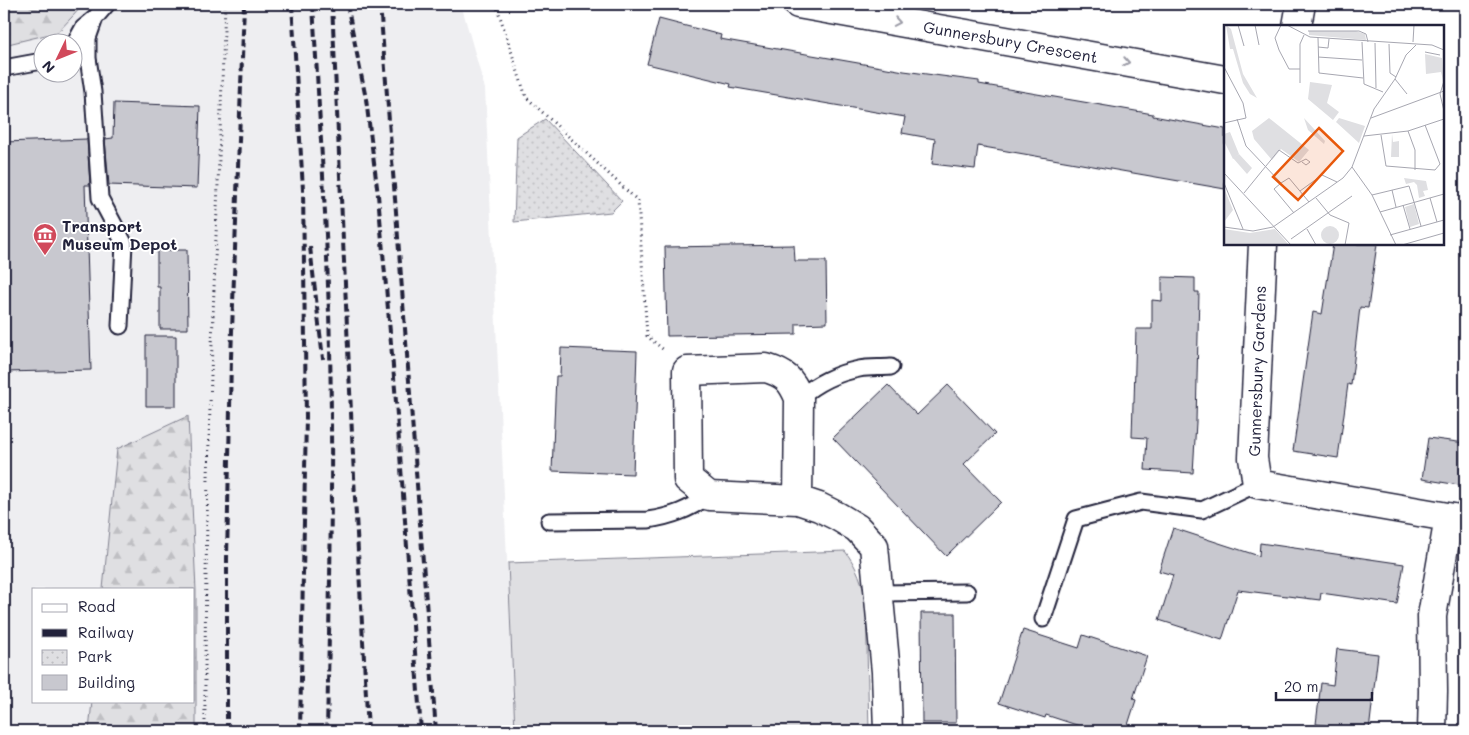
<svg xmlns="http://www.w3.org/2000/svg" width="1469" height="735" font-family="Mali,sans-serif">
	<defs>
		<pattern id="forest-firs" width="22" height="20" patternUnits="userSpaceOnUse" patternTransform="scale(1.25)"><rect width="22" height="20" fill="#dfdfe2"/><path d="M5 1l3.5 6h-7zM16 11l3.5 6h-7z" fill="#bfbfc3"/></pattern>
		<pattern id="park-dots" width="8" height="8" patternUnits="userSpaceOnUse" patternTransform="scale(1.25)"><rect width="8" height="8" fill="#dfdfe2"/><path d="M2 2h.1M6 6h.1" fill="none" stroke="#bfbfc3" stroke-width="1.8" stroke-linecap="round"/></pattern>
	</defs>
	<rect width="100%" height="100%" fill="#fff"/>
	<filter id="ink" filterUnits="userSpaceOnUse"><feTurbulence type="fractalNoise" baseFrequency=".02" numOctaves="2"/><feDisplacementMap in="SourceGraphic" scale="10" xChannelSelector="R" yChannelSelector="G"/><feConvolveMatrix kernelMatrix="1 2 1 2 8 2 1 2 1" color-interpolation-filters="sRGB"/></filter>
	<g filter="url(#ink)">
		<path fill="#eeeef1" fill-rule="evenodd" d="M4,4h457l24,85 30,642h-511zM42,42h30v30h-30zM34,589h160v112h-160z"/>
		<path fill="url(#forest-firs)" stroke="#80808e" d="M4,4h80l-26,28 -54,13z
			M188,416l8,175v140h-107l3,-30h102v-112h-91l14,-140z"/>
		<path fill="url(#park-dots)" stroke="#80808e" d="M545,119l77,82 -11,11 -97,10 3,-85z"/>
		<path fill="#dfdfe2" stroke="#80808e" d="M845,551c12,16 18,32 21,53l3,127h-354l-7,-168z"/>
		<path fill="#c8c8cf" stroke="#22223b" d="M659,19l62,16 -1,4 184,32 75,10v3l174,30v2l72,13v60l-247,-43 -3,23 -43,-5 3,-25 -33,-6 3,-16 -175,-30 1,-3 -84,-20z
			M114,103l86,3 -3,82 -88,-3 -4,-46 8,-1z
			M87,139l3,46h-5l6,185 -87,2v-230z
			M1333,244h44l-9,64 -8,-1 -9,78 -3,-1 -10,74 -45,-7 20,-139 9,2z
			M794,245l1,16h31l1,62 -31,1v10l-129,2 -2,-89z
			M157,250h30l1,79h-28v-42h-3z
			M1162,277l33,1v14h4l-3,130 -3,51 -48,-3 2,-32 -15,-1 1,-34h1l2,-74h16v-29l10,1z
			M146,336h30v70h-30z
			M561,348l76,3 -4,123 -81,-3 4,-95h4z
			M888,385l29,30 31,-30 47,49 -31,30 37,38 -55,54 -113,-118z
			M1428,438l37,5v43l-43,-7z
			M1173,528l86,28 1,-13 144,21 -7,40 -76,-11 -1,7 -82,-10 -16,50 -63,-20 14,-45 -14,-4z
			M921,613h34l1,110h-34z
			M1023,630l56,18 4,-13 64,21 -14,43 3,1 -10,31h-31l-49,-16 -1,3 -46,-15z
			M1337,649l41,5 -9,77 -53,-7 5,-41 12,2z"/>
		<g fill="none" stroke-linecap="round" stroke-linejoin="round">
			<g stroke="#22223b" stroke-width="19">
				<path id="service" d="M95,18l-7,20v20l5,34 7,106 24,45 -4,83
					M72,48l11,-20 12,-10 12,-14
					M4,68l38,-7
					M799,398c16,-14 38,-25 60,-29 10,-2 21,-1 32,-2
					M549,521l99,-1c25,-4 40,-10 61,-24
					M879,593l88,-1
					M1043,619l33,-100 65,-17 61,8 55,-26"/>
			</g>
			<g stroke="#22223b" stroke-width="31">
				<g id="minor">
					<path id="s1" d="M798,4l427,76"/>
					<path d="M1297,26l4,-22"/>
					<path d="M1263,244l-10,214 4,26 208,36"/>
					<path d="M798,500l1,-102c-8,-19 -14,-24 -33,-30l-79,3 1,108 21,17 89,4 21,7 18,9 20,12 17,18 12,126 2,59"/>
					<path d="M1432,731l1,-40 -1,-75 17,-98"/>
				</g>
			</g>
			<path stroke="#22223b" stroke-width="3" stroke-dasharray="1 4" stroke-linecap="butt" d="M496,4l30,93 112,104 9,135 18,15
				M205,731c-1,-242 11,-485 20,-727"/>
			<use href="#service" stroke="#fff" stroke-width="15"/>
			<use href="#minor" stroke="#fff" stroke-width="28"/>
			<path stroke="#22223b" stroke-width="4" stroke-dasharray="8 4" stroke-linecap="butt" d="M292,4l11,186 3,227 -6,314
				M313,4c5,94 12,188 15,282 6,148 2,297 -1,445
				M332,4l23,494 13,233
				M347,4l19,95 12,96 17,194 26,342
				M380,4l56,727
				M310,247l13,112
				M227,731v-172l4,-201 13,-354"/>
		</g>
		<defs><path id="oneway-chevron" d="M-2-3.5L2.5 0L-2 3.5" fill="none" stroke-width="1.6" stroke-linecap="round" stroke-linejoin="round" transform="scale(1.25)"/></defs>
		<g stroke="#9c9ca7">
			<use href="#oneway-chevron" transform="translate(897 22) rotate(10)"/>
			<use href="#oneway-chevron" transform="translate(1126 62) rotate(10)"/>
		</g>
	</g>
	<defs>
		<g id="museum-pin" transform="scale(1.25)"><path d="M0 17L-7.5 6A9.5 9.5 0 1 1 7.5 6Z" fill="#d1495b" stroke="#fff"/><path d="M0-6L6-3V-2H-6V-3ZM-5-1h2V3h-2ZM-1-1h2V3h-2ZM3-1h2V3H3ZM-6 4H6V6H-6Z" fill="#fff"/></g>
	</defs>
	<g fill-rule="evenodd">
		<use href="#museum-pin" x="45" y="235"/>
	</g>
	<g text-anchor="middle" stroke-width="4" stroke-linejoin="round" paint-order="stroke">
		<g font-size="16" fill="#22223b" stroke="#fff">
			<text dy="6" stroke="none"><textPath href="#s1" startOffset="216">Gunnersbury Crescent</textPath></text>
			<text transform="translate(1257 371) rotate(-88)" y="6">Gunnersbury Gardens</text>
		</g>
		<g font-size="16" font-weight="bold" fill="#22223b" stroke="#fff" text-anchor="start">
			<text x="62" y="232">Transport<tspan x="62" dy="18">Museum Depot</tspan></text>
		</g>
	</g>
	<g transform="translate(1224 25)">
		<rect width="220" height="220" fill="#fff"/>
		<path d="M2,0l5,4 12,45 14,24 -7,-4 -7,-11 -10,-34h-3zM80,93l21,23 -1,3 -16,-14z" fill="#dfdfe2"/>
		<path d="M85,6h47l9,3 1,6 -57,-5zM201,29l17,4 1,22 -2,-8 -15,2zM86,57l22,3 -5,18 12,9 -6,8 -25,-21zM115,93l26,8 -6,17 -23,-21zM168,109l1,8 6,-1v16h-8zM190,179l5,20 -9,3 -5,-20zM0,204l26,4 25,-4 14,16h-65z" fill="#dfdfe2"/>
		<path d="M6,107l9,22 -6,5 -9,-18v-7zM180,153l22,3 2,9 -5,1 2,5 -6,2 -2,-13 -3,-3 -8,2z" fill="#dfdfe2"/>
		<path d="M45,93l40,32 -10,12 -18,-13 -9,11 -18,-21 -2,-8zM15,129l13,14 -5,6 -14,-16zM0,163l9,22 -9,12zM97 210a9 9 0 1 1 18 0a9 9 0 1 1-18 0Z" fill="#dfdfe2"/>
		<path fill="none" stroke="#a7a7b1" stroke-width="1" d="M14,0l6,21M31,0l4,20M57,0l-6,13 4,12 10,19h11M63,0l23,12 122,8 12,5M84,6h51l7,3 2,8M94,13l1,35 44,5M138,17l2,42 19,8M189,17l1,-17M151,18l1,45M165,19l1,29 6,4M94,22l10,1 1,-9M201,27l15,3M94,32l44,3M0,42l19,36 3,15 -22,5M171,54l12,15M220,56l-4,13 4,17M76,58v-39l4,-9M147,93l73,-27M13,94l9,27 35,37M184,106l7,19v20M157,110l5,31 49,4 5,-6 -15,-39M140,111l44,-5 36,-12M128,142l20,28 24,50M0,148l67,72M0,158l19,46M168,165l4,17M76,166l22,-16 15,7M20,168l35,-43 19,13 8,-4 4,3 -4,3 -4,-3M148,170l37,-9 5,16M92,173l14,17 19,8 -4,22M206,173l7,24M190,177l7,24M179,180l7,24M156,187l64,-18M70,188l-20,-24 7,-6 8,-5 20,24M0,202l29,4 20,-4 70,-49 9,-11 22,-58 21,-30 11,-24 10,-10M83,204l9,16M166,210l54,-15M67,214l61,-43M178,220l42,-12"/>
		<path fill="#e8590c" fill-opacity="0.15" stroke="#e8590c" stroke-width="2.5" d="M95,103l24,23 -45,49 -25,-23z"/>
		<rect width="220" height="220" fill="none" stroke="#22223b" stroke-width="2.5"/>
	</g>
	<rect width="1469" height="735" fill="none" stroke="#fff" stroke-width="20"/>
	<rect x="10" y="10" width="1449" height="715" fill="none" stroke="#22223b" stroke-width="2" filter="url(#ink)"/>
	<rect x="32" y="588" width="162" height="115" fill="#ffffff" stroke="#a7a7b1"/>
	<rect x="42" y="604" width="25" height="8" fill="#ffffff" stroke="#a7a7b1"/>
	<text x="78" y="612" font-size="15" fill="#22223b">Road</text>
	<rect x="42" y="629" width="25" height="8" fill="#22223b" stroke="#a7a7b1"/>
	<text x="78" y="638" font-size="15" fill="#22223b">Railway</text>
	<rect x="42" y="650" width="25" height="15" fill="url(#park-dots)" stroke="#a7a7b1"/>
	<text x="78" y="662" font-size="15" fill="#22223b">Park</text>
	<rect x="42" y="675" width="25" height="15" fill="#c8c8cf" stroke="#a7a7b1"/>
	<text x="78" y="688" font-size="15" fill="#22223b">Building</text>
	<g transform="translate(58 58) rotate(227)"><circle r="24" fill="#ffffff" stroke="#a7a7b1"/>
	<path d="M0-4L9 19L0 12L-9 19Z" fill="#d1495b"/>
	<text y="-8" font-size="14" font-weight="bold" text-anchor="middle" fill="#22223b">N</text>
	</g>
	<path d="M1276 692v8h96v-8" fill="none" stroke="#22223b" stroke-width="2.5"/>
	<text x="1284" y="692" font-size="15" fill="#22223b" stroke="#ffffff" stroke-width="4" paint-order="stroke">20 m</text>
</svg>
